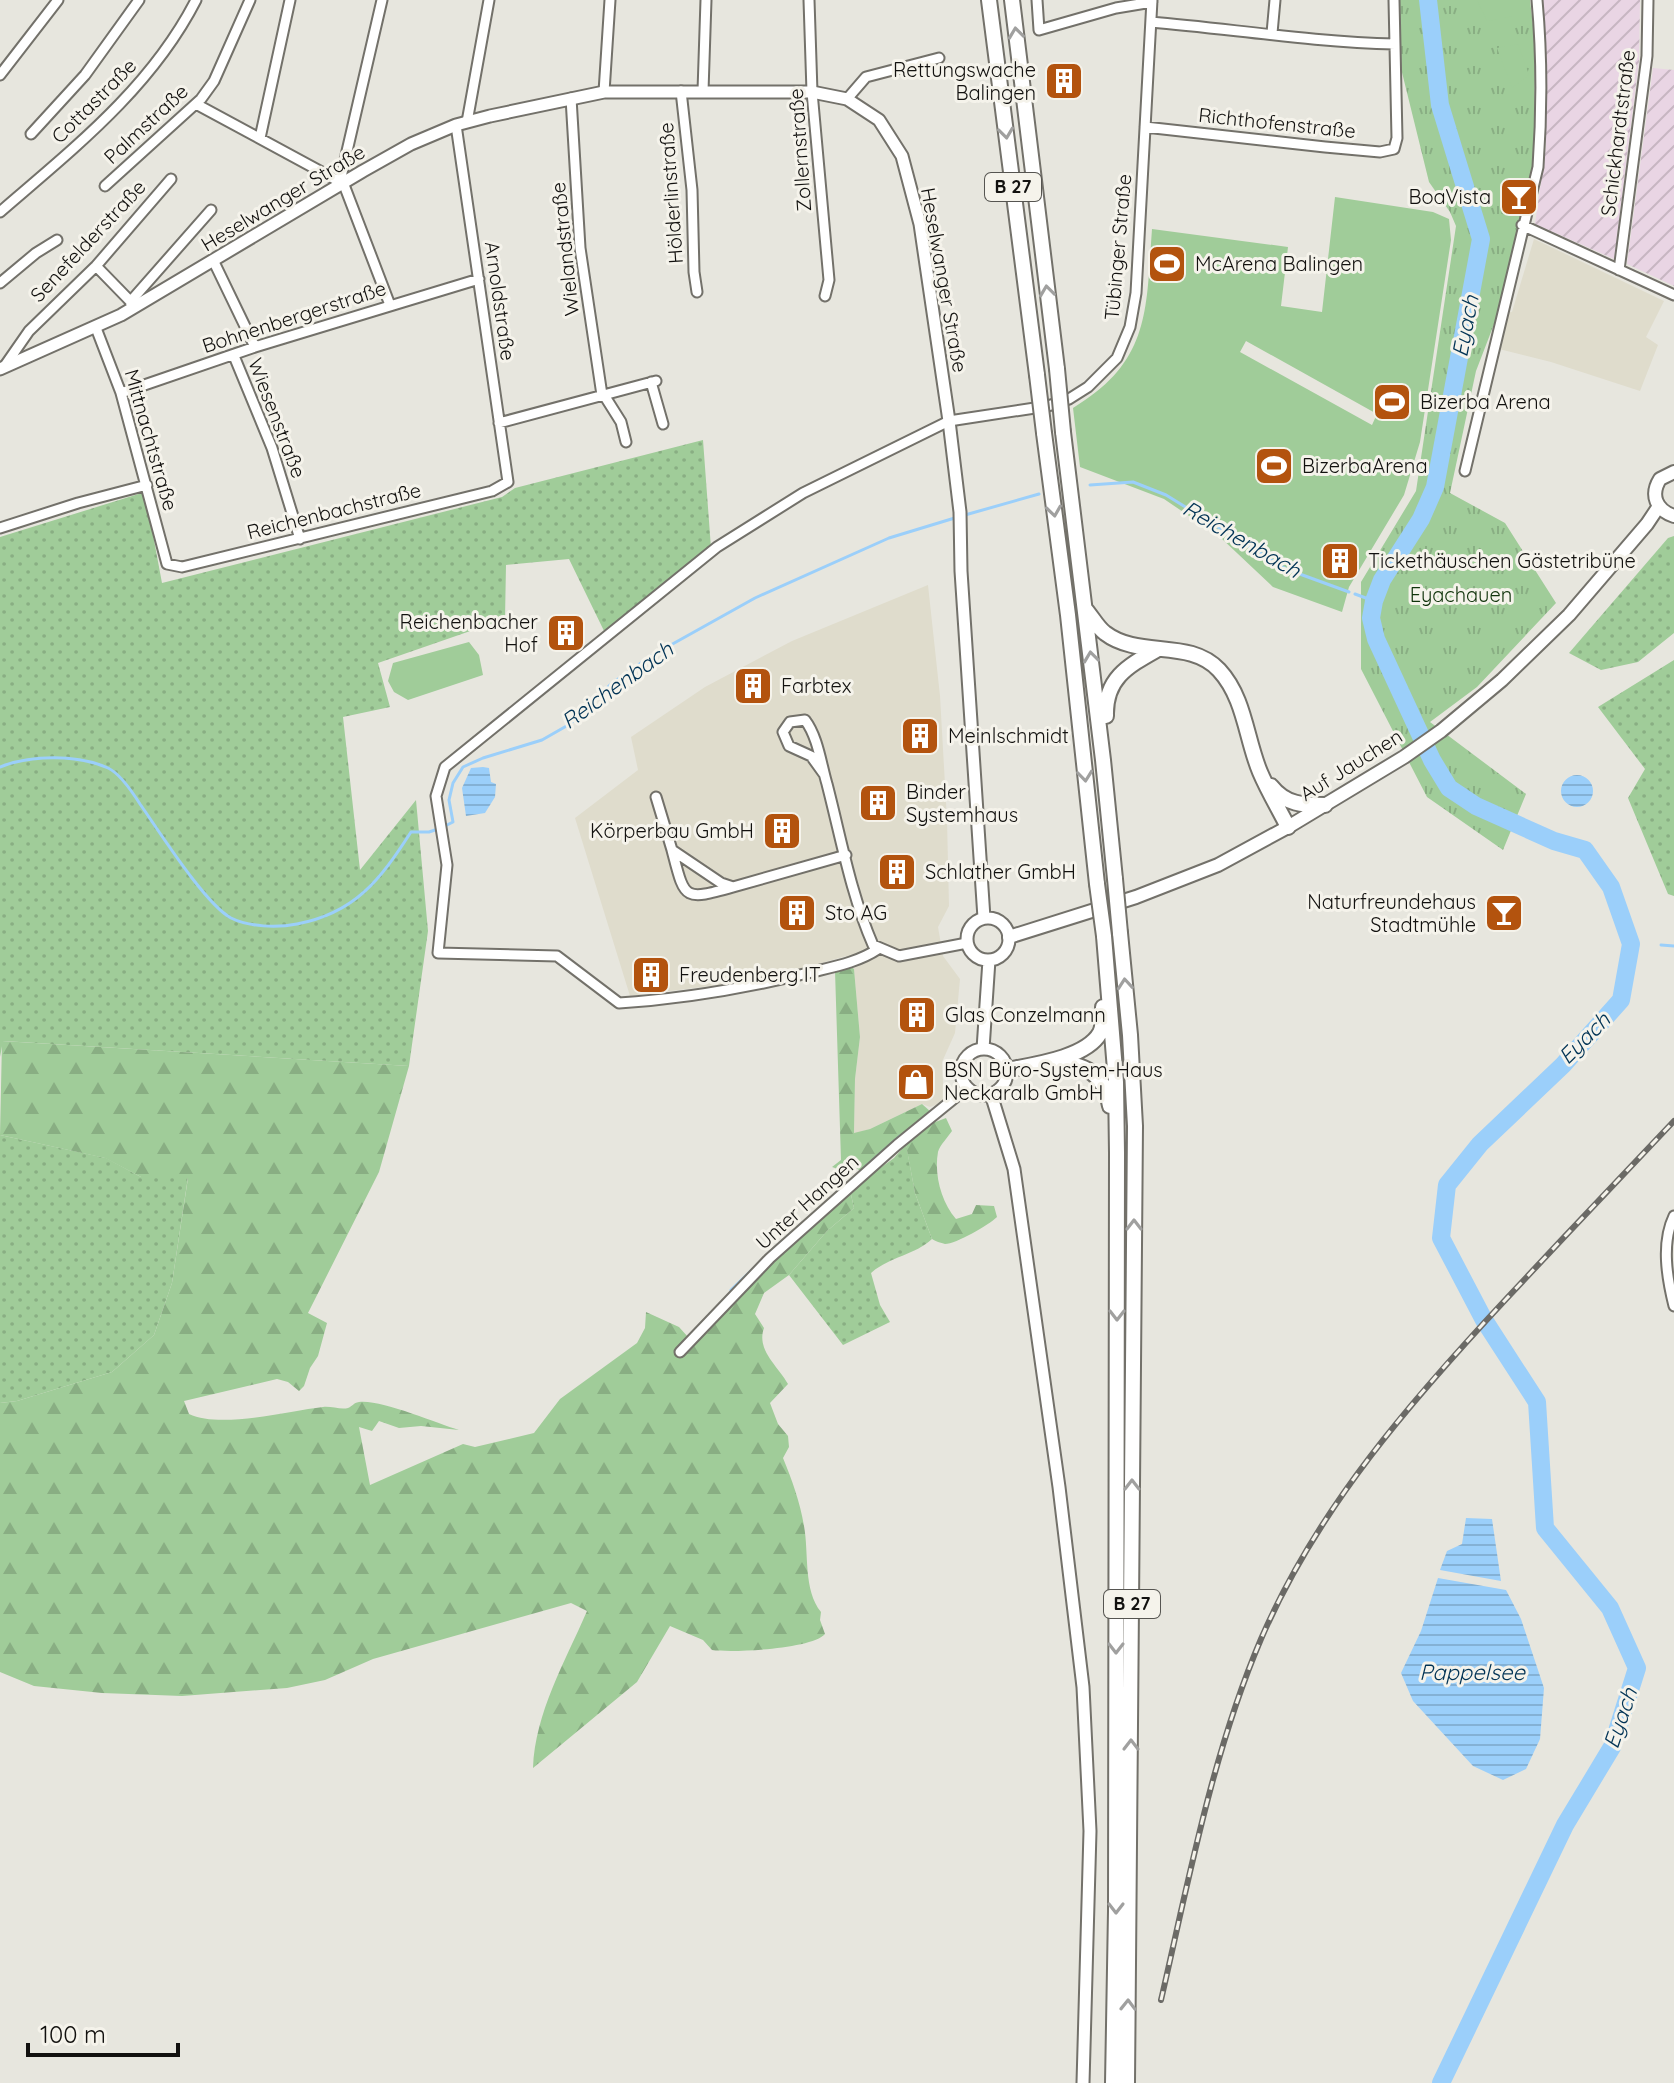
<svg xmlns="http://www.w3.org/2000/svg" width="1674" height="2083" font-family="Quicksand,sans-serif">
	<defs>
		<pattern id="industrial-furrows" width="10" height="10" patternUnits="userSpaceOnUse" patternTransform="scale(2)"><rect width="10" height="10" fill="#e9d5e4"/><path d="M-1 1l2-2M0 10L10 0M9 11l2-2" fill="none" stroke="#c7b6c2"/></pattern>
		<pattern id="grass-dots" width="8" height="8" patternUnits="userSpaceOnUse" patternTransform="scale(2)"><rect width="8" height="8" fill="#a0cc99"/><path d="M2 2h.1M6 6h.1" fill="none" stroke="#89ae83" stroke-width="1.8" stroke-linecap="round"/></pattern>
		<pattern id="forest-firs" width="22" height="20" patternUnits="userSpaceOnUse" patternTransform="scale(2)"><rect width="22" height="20" fill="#a0cc99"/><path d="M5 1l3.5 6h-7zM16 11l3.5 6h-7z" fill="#89ae83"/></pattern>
		<pattern id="park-tufts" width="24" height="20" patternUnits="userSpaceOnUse" patternTransform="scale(2)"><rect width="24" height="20" fill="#a0cc99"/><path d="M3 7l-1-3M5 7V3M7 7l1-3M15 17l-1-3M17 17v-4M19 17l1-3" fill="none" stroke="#89ae83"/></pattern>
		<pattern id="water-rules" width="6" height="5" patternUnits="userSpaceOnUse" patternTransform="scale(2)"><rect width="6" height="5" fill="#9bcffa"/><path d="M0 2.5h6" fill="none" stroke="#84b1d5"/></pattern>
	</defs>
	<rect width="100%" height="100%" fill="#e7e6de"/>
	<path fill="#dfdccc" d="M1534,239l130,62 -18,36 12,8 -18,46 -89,-29 -56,-14 9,-38 8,2z
		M928,585l12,111 7,124 2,86 -11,21 5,29 17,23 -5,54 -13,29 2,40 -14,5 -8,-3 -52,25 -16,5 1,-55 5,-42 -6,-68 -8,-13 -80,23 -136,17 -55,-178 63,-48 -7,-33 74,-50 87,-46z"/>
	<path fill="url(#industrial-furrows)" d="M1542,0h98l-1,61 -25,198 -79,-35 11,-77 -1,-102z
		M1653,68l21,2v216l-47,-22z"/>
	<path fill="url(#grass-dots)" d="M703,440l8,108 -105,87 -37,-76 -63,6 -1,54 -127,44 12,44 -47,10 17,153 56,-70 12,131 -19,135 -406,-25 -3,16v-520l145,-45 17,91 340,-86 13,-9z
		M1674,536v97l-36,29 -37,8 -32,-17 99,-115z
		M1674,660v236l-6,-2 -40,-96 17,-29 -47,-62z
		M0,1135l106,23 35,19h47l-16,106 -18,52 -42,37 -95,29 -17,2z
		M906,1144l9,49 17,46c-17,16 -43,18 -61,34l9,32 10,17 -47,23 -54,-70 38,-44 27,-23 -4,-18 15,-15 15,7 -4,-11 18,-13z"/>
	<path fill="url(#forest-firs)" d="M849,964l5,5 6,68 -5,42 -1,54 16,-4 52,-25 9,8 -5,7 4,5 16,-6 6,13c-4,6 -12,14 -14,21 -4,22 3,50 18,67l16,-5 4,-9 18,1 3,11c-8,8 -41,27 -52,27 -4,-1 -10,-3 -13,-5l-17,-46 -9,-48 -30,25 5,12 -8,3 -5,-8 -13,-10 -8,5 -15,-5 9,-7 -6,-189z
		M2,1041l407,25 -30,106 -71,141 19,10 -9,33 -8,12 -6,18 -5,5 -11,-9 -11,-3 -93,22 5,13c32,15 98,-3 134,-7 8,-1 18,3 25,1 5,-2 5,-5 11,-6 21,-3 77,21 100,28l-38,-4 -22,2 -20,-7 -7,10 -13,-4 11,58 93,-41 12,3 59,-14 26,-34 77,-56 8,-15 1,-16 33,15 9,10 34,-36 128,-111 4,18 -27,23 -38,44 -25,18 -9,21 9,14c-8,22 14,38 24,56l-18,19 8,21 10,12 1,11 -6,11c9,22 17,44 21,68 5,27 -1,64 17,86l-1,8 5,14c-13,15 -92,19 -113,16l-9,-10 -33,-14 -33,56 -104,86c2,-55 32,-106 54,-157l-16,-8 -198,56 -48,21 -38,8 -105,8 -80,-3 -68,-7 -34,-14v-269l17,-2 95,-29 42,-37 18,-52 16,-105 -47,-1 -36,-19 -105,-23z"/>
	<path fill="url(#park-tufts)" d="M1394,0h136l5,42 -1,124 -38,153 -20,52 -26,122 55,30 51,80 -79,84 -47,35 96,72 -23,56 -76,-53 -66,-128v-87l55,-91 40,-265 -6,-14 -21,-30 -34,-138z"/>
	<path fill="#a0cc99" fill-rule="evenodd" d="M1477,0h37v16l-27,5z
		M1518,44l11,31 -17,13 -15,-40z
		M1335,197l98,15 16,7 2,21 -31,202 -16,53 -55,92 -7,25 -69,-25 -53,-50 -56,-38 -84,-32 -7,-59c78,-47 73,-98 79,-179l136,18 -7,59 41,6zM1246,341l131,73 -5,11 -132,-73z
		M469,642l10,13 4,20 -75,25 -14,-8 -6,-11 5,-18z"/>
	<path fill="url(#water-rules)" d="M483,767l6,1 2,14 5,2 -1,13 -10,16 -19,3 -4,-28 9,-20z
		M1561 791a16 16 0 1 1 32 0a16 16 0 1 1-32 0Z
		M1466,1518l26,1 9,62 -61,-11 7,-19 15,-7z
		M1438,1578l68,12 15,29 23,69 -4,51 -14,30 -23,11 -30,-14 -60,-65 -12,-28 20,-42z"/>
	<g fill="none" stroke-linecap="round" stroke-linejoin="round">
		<path stroke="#9bcffa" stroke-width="3" d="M1090,485l43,-3 33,13 120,74 63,23
			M965,515l74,-21
			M1355,594l19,7
			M0,767c30,-12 77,-13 108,1 11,5 25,25 32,36 19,27 65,100 91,114 18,9 46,10 66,6 58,-11 83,-44 114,-92h18l9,-3
			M445,826l8,-4 -4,-22 4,-17 10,-16 20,-9 59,-18 28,-16 41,-40 40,-28 104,-58 134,-60 69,-21
			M1661,945l13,1
			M864,1168l36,-32
			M731,1290l47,-45"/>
		<path stroke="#9bcffa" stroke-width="18" d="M1428,0l12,105 41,134 -46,248 -14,32 -39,61 -8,21 -3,17 5,21 56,121 17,28 27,18 78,35 31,9 26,37 20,57 -10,56 -58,65 -83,79 -33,41 -6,53 43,82 53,82 8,126 65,80 27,60 -25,79 -47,78 -124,258"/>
		<g stroke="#73716a" stroke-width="13">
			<path id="minor" d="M382,0l-41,177 49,128
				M809,0l3,92 17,188 -4,16
				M1037,0l2,30 77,-22 36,-6
				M1151,22c81,7 162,20 244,22
				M1272,33l3,-33
				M0,75l58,-75
				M681,91l11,99 2,82 3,20
				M703,91l3,-91
				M604,92l6,-92
				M571,98l9,150 22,147
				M847,99l19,-22 73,-19
				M196,104l146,79
				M467,122l22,-122
				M1145,127l180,20 55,5 14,-3 3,-11 -3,-138
				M31,134l54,-59 54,-75
				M260,138l30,-138
				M105,186l96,-87 13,-18 36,-81
				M0,212c74,-64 151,-124 196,-212
				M1522,225l152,70
				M213,260l42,87
				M96,266l37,38
				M1619,270l28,-214 1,-56
				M0,283l36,-30 21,-13
				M130,302l81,-92
				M96,328l25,65 46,171 15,3 310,-76 16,-9 -52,-357
				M234,356l38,92 28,91
				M4,367l25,-36 67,-65 75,-87
				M651,382l12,42
				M121,393l134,-46 224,-68
				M604,395l17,27 5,20
				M499,423l157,-42
				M1465,471l73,-304c4,-56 4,-112 -1,-167
				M0,528l78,-25 69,-18
				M824,774l-13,-18 -22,-10 -6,-14 7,-10 15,-2c13,17 16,44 22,64 14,54 24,111 46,161l26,11 68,-13
				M656,797l16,53
				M733,887c-50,14 -48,13 -61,-37l49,33 12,4 113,-32
				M878,949c-21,14 -46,18 -70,24 -62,15 -125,26 -189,30l-62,-47 -119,-3 9,-88 -11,-69 9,-29 272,-220 86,-54 146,-72 99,-15 21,-7 19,-12 29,-29 13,-31 6,-34 16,-293
				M1674,1216c-13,27 -7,62 0,90
				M680,1352l90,-94 127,-113 70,-57"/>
		</g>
		<g stroke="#73716a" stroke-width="15">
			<path id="tertiary" d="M0,369l121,-54 242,-144 48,-27 45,-19 34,-9 114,-24h208l35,7 32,21 23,36 18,68 29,197 11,91 1,59 23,347
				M967 939a21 21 0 1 1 42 0a21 21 0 1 1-42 0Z
				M983,1049l6,-89
				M961 1072a23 23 0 1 1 46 0a23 23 0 1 1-46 0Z
				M991,1094l23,75 45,318 24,200 7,144 -7,252"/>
		</g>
		<g stroke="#73716a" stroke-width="16">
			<path id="secondary" d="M1674,472l-14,7c-10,16 -4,31 14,37
				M1009,937l127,-40 82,-32 70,-38 116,-70 37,-26 61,-51 67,-65 78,-91 12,-18"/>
		</g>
		<g stroke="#73716a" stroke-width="18">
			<path id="trunk" d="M989,0l48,375
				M1012,0l45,369
				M1063,432l40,328 12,119
				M1044,433l24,182 29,269
				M1086,610c6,7 12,18 19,23 34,26 84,5 114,37 26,28 27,69 41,102 8,19 19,37 28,55
				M1106,716c-1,-38 22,-50 52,-67
				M1271,786c15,19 32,19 54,19
				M1120,933l10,102 5,91 -8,957
				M1104,936l12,146 1,71 -1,758 -3,172
				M1060,1063c28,1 46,15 50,43
				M1007,1070c26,-5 79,-12 93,-37 4,-8 3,-17 3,-26"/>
		</g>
		<use href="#minor" stroke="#fff" stroke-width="9"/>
		<use href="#tertiary" stroke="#fff" stroke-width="11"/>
		<use href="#secondary" stroke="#fff" stroke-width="12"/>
		<use href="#trunk" stroke="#fff" stroke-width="14"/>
		<g stroke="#6b6a66" stroke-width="6">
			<path id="rail" d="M1161,2000c28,-121 51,-246 100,-361 57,-132 150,-238 247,-342 55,-59 110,-117 166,-176"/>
		</g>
		<use href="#rail" stroke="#f5f3eb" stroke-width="3" stroke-dasharray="9" stroke-linecap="butt"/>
		<g stroke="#73716a" stroke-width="18" stroke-linecap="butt">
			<path id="trunk-bridge" d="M1057,369l6,63
				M1037,375l7,58
				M1115,879l5,54
				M1097,884l7,52"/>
		</g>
		<use href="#trunk-bridge" stroke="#fff" stroke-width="14"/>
	</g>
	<defs><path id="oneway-chevron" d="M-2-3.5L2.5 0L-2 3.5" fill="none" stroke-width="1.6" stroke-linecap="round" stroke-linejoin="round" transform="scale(2)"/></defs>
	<g stroke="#a0a09f">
		<use href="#oneway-chevron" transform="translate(1016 33) rotate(-97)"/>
		<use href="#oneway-chevron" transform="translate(1006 133) rotate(83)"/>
		<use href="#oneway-chevron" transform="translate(1047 291) rotate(-97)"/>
		<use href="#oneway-chevron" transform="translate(1054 511) rotate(82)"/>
		<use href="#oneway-chevron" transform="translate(1091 657) rotate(-97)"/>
		<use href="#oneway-chevron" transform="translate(1085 776) rotate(84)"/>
		<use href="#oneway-chevron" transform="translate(1125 984) rotate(-95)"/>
		<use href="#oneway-chevron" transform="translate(1134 1225) rotate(-90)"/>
		<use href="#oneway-chevron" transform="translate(1117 1315) rotate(90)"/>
		<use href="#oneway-chevron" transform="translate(1132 1485) rotate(-90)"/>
		<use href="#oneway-chevron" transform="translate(1116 1648) rotate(90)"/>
		<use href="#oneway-chevron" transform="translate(1131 1745) rotate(-90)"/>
		<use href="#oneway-chevron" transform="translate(1116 1908) rotate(90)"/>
		<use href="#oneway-chevron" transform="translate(1128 2005) rotate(-89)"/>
	</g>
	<defs>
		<g id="building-square" transform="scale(2)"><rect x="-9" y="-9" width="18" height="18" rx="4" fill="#b3530e" stroke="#f5f3eb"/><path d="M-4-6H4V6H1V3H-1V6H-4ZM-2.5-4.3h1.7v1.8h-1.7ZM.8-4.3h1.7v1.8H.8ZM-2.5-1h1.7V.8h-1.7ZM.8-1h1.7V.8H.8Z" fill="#fff"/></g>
		<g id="bar-square" transform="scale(2)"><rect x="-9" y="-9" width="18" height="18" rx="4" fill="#b3530e" stroke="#f5f3eb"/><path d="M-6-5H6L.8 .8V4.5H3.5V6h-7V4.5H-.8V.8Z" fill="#fff"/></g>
		<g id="stadium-square" transform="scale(2)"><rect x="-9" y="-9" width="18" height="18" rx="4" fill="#b3530e" stroke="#f5f3eb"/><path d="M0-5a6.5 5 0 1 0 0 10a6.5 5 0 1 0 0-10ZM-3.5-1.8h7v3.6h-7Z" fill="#fff"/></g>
		<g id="shop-square" transform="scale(2)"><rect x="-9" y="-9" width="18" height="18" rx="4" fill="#b3530e" stroke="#f5f3eb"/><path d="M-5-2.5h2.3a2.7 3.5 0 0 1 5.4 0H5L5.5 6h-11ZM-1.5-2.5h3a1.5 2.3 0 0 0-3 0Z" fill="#fff"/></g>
	</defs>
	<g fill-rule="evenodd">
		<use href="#building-square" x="1064" y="81"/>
		<use href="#bar-square" x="1519" y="197"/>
		<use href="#stadium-square" x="1167" y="264"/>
		<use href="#stadium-square" x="1392" y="402"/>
		<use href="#stadium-square" x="1274" y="466"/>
		<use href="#building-square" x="1340" y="561"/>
		<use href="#building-square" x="566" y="633"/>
		<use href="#building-square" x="753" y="686"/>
		<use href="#building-square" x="920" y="736"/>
		<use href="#building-square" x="878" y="803"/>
		<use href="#building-square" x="782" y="831"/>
		<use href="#building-square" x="897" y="872"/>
		<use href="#building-square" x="797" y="913"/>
		<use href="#bar-square" x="1504" y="913"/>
		<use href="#building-square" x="651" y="975"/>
		<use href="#building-square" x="917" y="1015"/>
		<use href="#shop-square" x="916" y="1082"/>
	</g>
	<g text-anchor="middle" stroke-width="6" stroke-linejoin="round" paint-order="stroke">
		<g fill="#f5f3eb" stroke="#565551" stroke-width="2">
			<rect x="985" y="173" width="56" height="28" rx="6"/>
			<rect x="1104" y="1590" width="56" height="28" rx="6"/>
		</g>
		<g font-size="18" font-weight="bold" fill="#12110f">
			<text x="1013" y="193">B 27</text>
			<text x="1132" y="1610">B 27</text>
		</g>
		<g font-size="20" fill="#12110f" stroke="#f5f3eb" text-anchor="start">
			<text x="1036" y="77" text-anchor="end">Rettungswache<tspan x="1036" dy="23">Balingen</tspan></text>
			<text x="1491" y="204" text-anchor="end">BoaVista</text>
			<text x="1195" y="271">McArena Balingen</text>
			<text x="1420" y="409">Bizerba Arena</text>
			<text x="1302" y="473">BizerbaArena</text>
			<text x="1368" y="568">Tickethäuschen Gästetribüne</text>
			<text x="538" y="629" text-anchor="end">Reichenbacher<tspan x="538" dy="23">Hof</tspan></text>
			<text x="781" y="693">Farbtex</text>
			<text x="948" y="743">Meinlschmidt</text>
			<text x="906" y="799">Binder<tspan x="906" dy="23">Systemhaus</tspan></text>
			<text x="754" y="838" text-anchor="end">Körperbau GmbH</text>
			<text x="925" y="879">Schlather GmbH</text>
			<text x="1476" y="909" text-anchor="end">Naturfreundehaus<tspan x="1476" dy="23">Stadtmühle</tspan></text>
			<text x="825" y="920">Sto AG</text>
			<text x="679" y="982">Freudenberg IT</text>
			<text x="945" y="1022">Glas Conzelmann</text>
			<text x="944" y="1077">BSN Büro-System-Haus<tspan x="944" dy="23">Neckaralb GmbH</tspan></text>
		</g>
		<g font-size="20" fill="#12110f" stroke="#f5f3eb">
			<text transform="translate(94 101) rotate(-45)" y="7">Cottastraße</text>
			<text transform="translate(1277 123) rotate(6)" y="7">Richthofenstraße</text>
			<text transform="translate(146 124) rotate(-43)" y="7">Palmstraße</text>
			<text transform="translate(1618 133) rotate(-83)" y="7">Schickhardtstraße</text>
			<text transform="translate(800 150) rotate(-94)" y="7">Zollernstraße</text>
			<text transform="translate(671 193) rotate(-94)" y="7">Hölderlinstraße</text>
			<text transform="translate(283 198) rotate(-31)" y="7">Heselwanger Straße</text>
			<text transform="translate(88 241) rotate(-47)" y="7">Senefelderstraße</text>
			<text transform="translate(1118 247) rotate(-85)" y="7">Tübinger Straße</text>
			<text transform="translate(565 249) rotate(-96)" y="7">Wielandstraße</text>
			<text transform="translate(944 280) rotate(80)" y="7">Heselwanger Straße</text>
			<text transform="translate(500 301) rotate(82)" y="7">Arnoldstraße</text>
			<text transform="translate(294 317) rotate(-18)" y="7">Bohnenbergerstraße</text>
			<text transform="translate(277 418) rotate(69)" y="7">Wiesenstraße</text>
			<text transform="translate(151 440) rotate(74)" y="7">Mittnachtstraße</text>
			<text transform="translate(334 511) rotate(-14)" y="7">Reichenbachstraße</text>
			<text transform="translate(1351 765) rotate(-32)" y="7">Auf Jauchen</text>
			<text transform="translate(807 1202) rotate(-42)" y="7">Unter Hangen</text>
		</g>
		<g font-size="20" fill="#10340b" stroke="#f5f3eb">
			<text x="1461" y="602">Eyachauen</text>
		</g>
		<g font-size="22" font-style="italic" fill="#035" stroke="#f5f3eb">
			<text transform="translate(1465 326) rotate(-79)" y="8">Eyach</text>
			<text transform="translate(1242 539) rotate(30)" y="8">Reichenbach</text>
			<text transform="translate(617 685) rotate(-36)" y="8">Reichenbach</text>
			<text transform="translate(1584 1038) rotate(-45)" y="8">Eyach</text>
			<text x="1472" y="1680">Pappelsee</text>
			<text transform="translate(1620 1718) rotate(-71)" y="8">Eyach</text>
		</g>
	</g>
	<path d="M28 2043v12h150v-12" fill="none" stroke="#12110f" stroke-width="4"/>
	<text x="40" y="2043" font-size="24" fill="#12110f" stroke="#f5f3eb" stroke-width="6" paint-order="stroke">100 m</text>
</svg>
